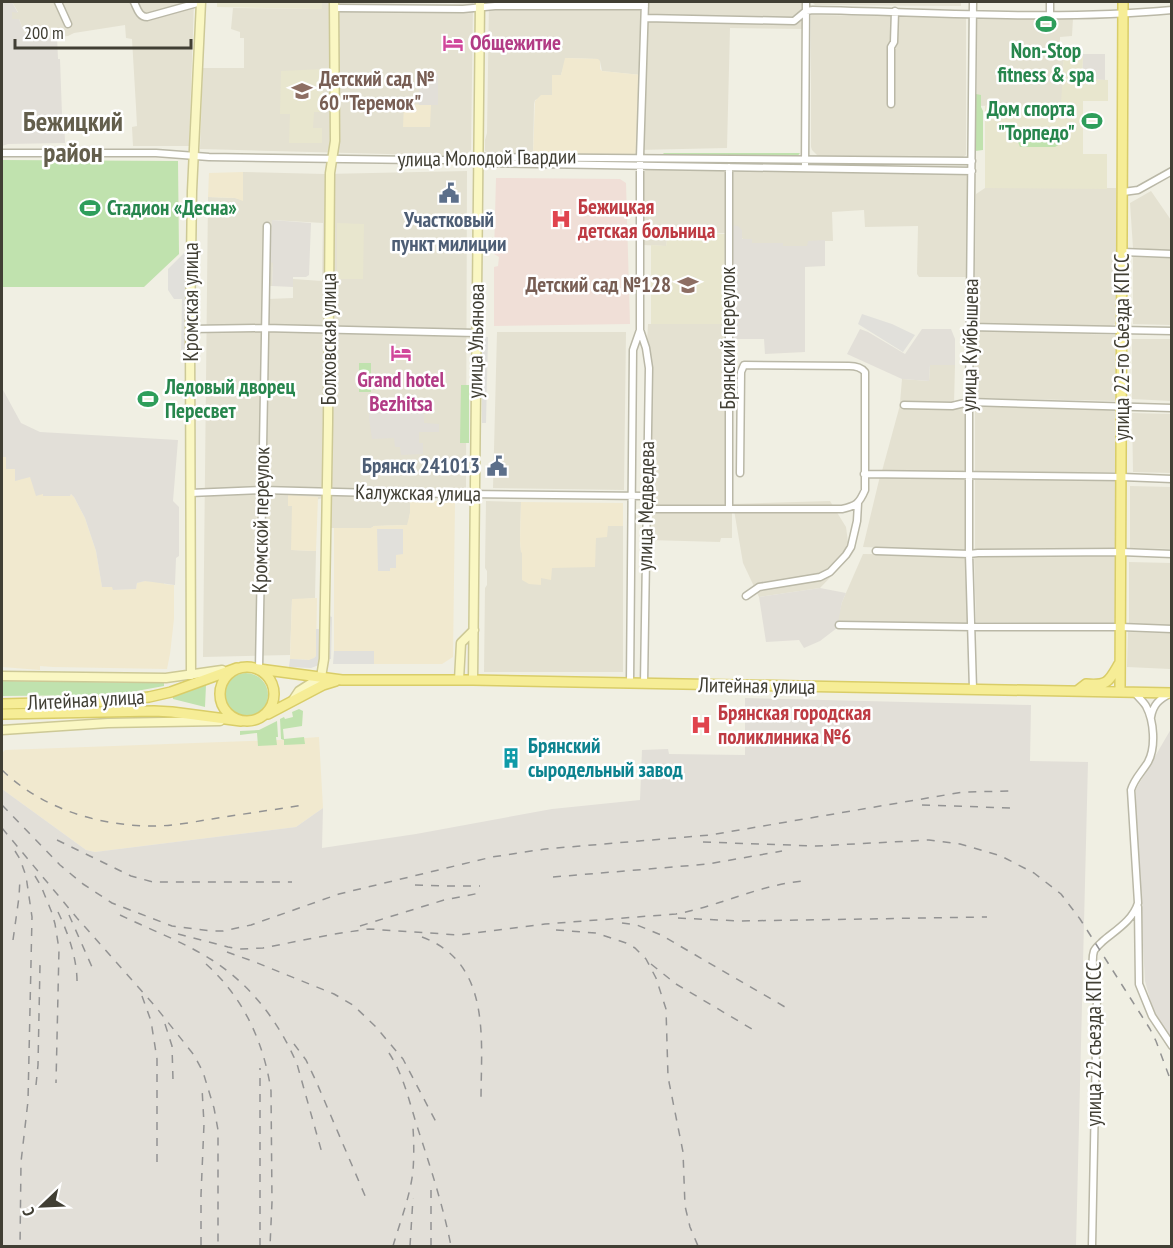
<svg xmlns="http://www.w3.org/2000/svg" width="1173" height="1248" font-family="'PT Sans Narrow',sans-serif">
	<rect width="100%" height="100%" fill="#f0efe3"/>
	<path fill="#e4e1d1" fill-rule="evenodd" d="M12,2h182l-5,144h-56l-1,-19 5,-1 -1,-19 -4,-68 -6,-1 -1,-13 -51,8 -6,3 -37,4 -4,-1 -8,-20 -7,1v-8h6z
		M322,2l130,2 21,-1 -2,147 -7,6 -264,-7 3,-81h41v-30h-4v-6l-9,-3 2,-21 89,1z
		M489,2h314l1,27 -74,-1 -3,120 -90,2 4,-75 -39,-4 -2,-10h-2v-2l-32,-1 -5,17 -9,20 -17,5 -1,4 -1,51 -42,-1 -6,-3v-11l2,-7z
		M812,2h149v4l-146,-1z
		M811,15l155,2v138l-8,5 -135,-2 -6,-3 -5,-5 -1,-3z
		M977,17l96,1 -1,18 -12,1v17h4l-2,50 -85,2z
		M650,168l315,5 5,3 -4,101h-47l-2,-3 1,-48 -53,1 -1,-17 -32,2 1,29h-25v5h-25l-1,-3h-30l-22,-10 -62,1 -2,12 -24,-1 2,-74z
		M467,171l-1,318h-56v24l-2,12 -34,1 -1,1 -2,1h-44v-31l-35,9v44l24,1 -1,47 -23,2 -2,55 -87,2 5,-460 27,1 8,2v-28l82,2zM272,220l51,3 -1,58 -29,-2v19l-25,1 1,-13h3l1,-24h-3z
		M985,188h131l1,135 -8,4 -135,-2 2,-131z
		M1151,191l20,29v31l-38,-3 -3,-45z
		M1133,257l38,1v67l-38,-1z
		M648,324h76v9l2,8 -1,117 7,7v73h-11l-1,4 -71,-2 2,-181 -4,-17z
		M974,330l143,5 -1,66 -142,-3z
		M497,332h129l-2,158 -131,-2z
		M1132,339h39v62l-39,-2z
		M930,365h25l-1,39 -54,-1 2,-24 27,2z
		M900,405l54,2 12,-2 1,62 -2,3 -2,1 -75,2 -6,-2z
		M975,407h142l-1,65 -141,1z
		M1132,413l39,1v59l-38,-1z
		M880,476l25,2 58,-1 2,2 2,4 1,67 -4,1 -101,-4z
		M1116,478l1,70 -142,1v-69z
		M1130,486l41,1v62l-41,-1z
		M486,501l35,1 -1,39 1,11h1v28l19,-2 11,-10 44,-30 12,-12h15v146h-139l1,-84 2,-3v-14l-2,-3z
		M830,501l16,26 4,30 -30,31 -61,9 -16,-34 -10,-59z
		M863,554l102,1 2,3 1,66 -131,-2 5,-20z
		M974,554l143,1 -1,69 -140,-2z
		M1129,562l42,1v62l-42,-1z
		M1128,632l43,1 -1,36 -43,-2z"/>
	<path fill="#f1e9cf" d="M565,58l33,1 2,2v8l2,2 39,4 -4,75 -2,4 -102,1 2,-54 6,-6h11v-20h9z
		M404,104l27,1 -1,22h-27z
		M243,172v29l-8,-3 -27,-1 1,-24z
		M2,457h4v11h9v11l15,-2 14,19h26l1,-2 3,3 11,21 11,33 6,36h11v3l23,-1 1,-6 8,-2 19,1v2l10,1v34l-4,35 -3,15 -114,-2 -13,-1v4l-38,-3z
		M288,495l30,2 -2,54 -25,-1 1,-44h-4z
		M410,501h44l1,1 -2,155 -11,7h-68v-12l-40,-1v-123h37l2,-1v-1l34,-1 3,-12z
		M521,502l102,1v23h-15l-1,11 -11,1 -1,29 -43,1 -1,12 -10,-2v7l-12,-1 -7,-4v-27l-1,-1 -1,-11z
		M317,598l-1,58 -4,4 -22,-1 2,-60z
		M319,737l4,71 -27,19 -201,25 -9,-2 -84,-61v-36l3,-3 273,-10z"/>
	<path fill="#e2dfd8" d="M2,2h10l6,11 -6,-1v7h7l8,20 4,1 26,-4 1,23h2l2,56 2,1 1,27 -57,1 -6,2z
		M1083,54h22v26l-23,-1z
		M438,74v31h-19v-30z
		M272,220l39,3 -2,52 -3,2h-13v10l-21,-1 1,-23 -3,-1z
		M730,225l8,1 4,4v9h10v4h31v3h24l1,-5 17,-1v26l-20,1v85l-40,2 -1,-15h-32l1,-74h-4z
		M860,329l8,3 37,22 17,-25h29l4,10v26h-25l-1,16 -27,-2 -55,-25z
		M2,388l19,35 19,9 138,8 -5,61 6,6v49l-3,2 -1,27 -30,-4 -8,2 -1,6 -23,1 -1,-3h-10l-6,-36 -11,-33 -11,-21 -3,-3 -1,2h-27v-2l-7,2 -6,-19 -15,4v-12h-9v-12h-4z
		M369,411l55,1v11l15,1v8h-20v11h4v11l-22,1 -1,-8h-5l-1,-9 -22,1 -3,-20z
		M820,588l26,5 -4,9 -5,26 -17,13 -16,7 -5,-8 -33,2 -7,-45z
		M745,698l286,7 -1,56 58,1 -12,484h-1074v-457l84,61 9,2 201,-25 27,-19 -1,40 94,-14 136,-25 88,-9 2,-50 26,-1 1,5 76,1z
		M1171,729v313l-17,-28 -9,-33 -9,-159v-33z"/>
	<path fill="#e8e6ce" d="M217,2h105v7l-105,-2z
		M1064,54h19l-1,25 26,1v21h-25v53h24v35l-122,-1v-82l76,-2z
		M323,69l-1,43h-8l-1,16h9v15h-33l1,-29h-10l1,-43z
		M337,223l27,1 -1,55h-26z
		M668,234h57l-1,90h-73v-79l15,1z"/>
	<path fill="#f0dfd7" d="M496,178l124,1 6,4 4,141 -136,2v-59l4,-1 1,-9 -5,-3z"/>
	<path fill="#c0e2ae" d="M976,94l5,1v12l2,4v39l-8,1v-53z
		M1031,136l1,3h31v3l-8,5h-35l-2,-5 1,-5z
		M663,153h137l-3,4h-2l-129,-1z
		M2,160l176,1 1,93 -35,33h-142z
		M359,363h12v29h-12z
		M461,385h8v58h-9z
		M224 695a22 22 0 1 1 44 0a22 22 0 1 1-44 0Z
		M2,681l162,2v3l-33,6 -30,3 -99,1z
		M206,685l-1,22 -32,-8v-2z
		M299,709l4,2 -1,15 -19,3 1,10 20,-2 1,7 -21,1v-5l-3,-1 -1,-20 4,-2 1,2 8,-2 -1,-5z
		M277,721l1,16h-2l1,8 -19,1 -1,-13 -17,2v-4l19,-1z"/>
	<path fill="#e1e0db" d="M184,253h3l-1,101h-5l1,-55h-8l-6,-9v-21z
		M862,314l30,10 23,11 -12,17 -45,-28z
		M482,337h6l-2,86h-4z
		M377,529h26v25l-7,1v13h-6v3h-12z
		M324,614l8,3 -1,42h-7l-5,6 -8,3 -22,-1 1,-8 19,1 5,-2 2,-2v-27h8z
		M334,651h40v13h-41z"/>
	<g fill="none" stroke-linecap="round" stroke-linejoin="round">
		<g stroke="#bab8a7" stroke-width="9">
			<path id="street" d="M58,2l10,22
				M134,2c3,6 5,15 13,15l54,-15
				M1050,2v13
				M334,8l129,1 32,-3h150
				M645,18l149,3 12,-10 7,-1c120,2 240,11 359,0
				M891,104v-57l3,-5 1,-31
				M2,153h154l53,4 208,3h49l12,-3 494,4
				M475,163l497,8
				M805,168l1,-166
				M1123,192l15,-2 34,-19
				M1123,252l49,2
				M970,327l202,4
				M190,329l74,-1 212,5
				M904,405l48,1 17,-4 203,6
				M864,474l258,3 50,2
				M190,493l72,-3 113,3 271,3
				M646,509h196c14,-3 17,-5 23,-19v-118c-4,-5 -10,-6 -16,-6l-105,-1 -3,7 -1,101
				M729,509v-342
				M876,551l93,3 9,-1 143,-1 51,2
				M746,596l13,-9 61,-10 10,-5 16,-17 5,-8 6,-26 1,-18
				M839,625l132,2h150l51,2
				M259,669l8,-443
				M630,683l3,-333 7,-20
				M644,684l5,-316 -3,-20 -6,-18v-173l5,-155
				M973,689l-4,-135v-152l4,-400
				M1151,717c2,-12 8,-18 19,-23
				M1138,907l1,77 13,32 20,30
				M1092,1246l5,-248c-1,-13 -7,-36 -3,-47 2,-4 6,-7 9,-10 13,-11 30,-21 35,-38l-7,-113c3,-11 11,-18 17,-28 8,-15 6,-41 -2,-56 -3,-5 -8,-9 -12,-14"/>
		</g>
		<g stroke="#cdc996" stroke-width="11">
			<path id="secondary" d="M191,675l-1,-346 2,-138 9,-189
				M2,676l164,2 56,-8
				M459,680l2,-37 13,-13
				M473,680l7,-678
				M293,700l6,-9 22,-14 3,-18 4,-236 2,-250 5,-32 -1,-139
				M2,730l106,-7 112,-2"/>
		</g>
		<g stroke="#d9cd68" stroke-width="12">
			<path id="primary" d="M220 694a27 27 0 1 1 54 0a27 27 0 1 1-54 0Z
				M259,669l83,11h131l699,13
				M1077,691l9,-7c22,2 23,-3 33,-20
				M1120,692l3,-690
				M2,704l112,-3 35,-4 22,-5 66,-24
				M2,714l152,-3 18,1 69,9
				M268,714l55,-29 13,-4"/>
		</g>
		<use href="#street" stroke="#fff" stroke-width="6"/>
		<use href="#secondary" stroke="#faf7c3" stroke-width="8"/>
		<use href="#primary" stroke="#f6ed96" stroke-width="9"/>
		<path stroke="#939393" stroke-width="1.5" stroke-dasharray="8 8" stroke-linecap="butt" d="M2,770c39,38 96,56 151,56 20,0 40,-4 59,-7 30,-5 61,-9 91,-14
			M2,805l58,60 23,19 29,19 60,23 39,5h12l28,-6 88,-31 153,-37 53,-8 165,-14 253,-43 49,-1
			M922,805l90,3
			M2,828l75,90 78,88 39,49 9,17 11,36 4,22v116
			M57,840l74,36 22,6h139
			M703,842l113,4 113,-6 31,4 41,12 33,17 27,21 19,25 70,110 6,12 16,43
			M15,851l5,8 6,17 6,41 -4,184 -7,61 -1,84
			M35,876l6,10 11,27 3,11 4,25 -3,134
			M553,877l155,-13 74,-13
			M415,885l33,1h32
			M58,912c11,23 20,49 19,75
			M69,915l23,52
			M120,915c31,15 64,27 92,45 39,25 67,62 85,104l25,89
			M678,918l61,3 248,-4
			M622,923l15,2 24,10 124,72
			M360,926l84,-26 36,-7
			M556,930l40,3 30,10 9,5 11,11 10,19 10,31 2,68 15,75 2,54 5,21 8,19
			M178,934l50,13 12,2 23,-1 71,-14 35,-5 90,6 86,-11 131,-10c44,-8 85,-30 129,-33
			M422,937c70,26 59,103 59,163
			M13,940l6,-43 1,-19
			M227,952l28,10 79,32 19,11 22,21 28,33 33,63
			M206,964c37,33 58,78 65,127l1,111 -2,44
			M651,964l25,20 81,48
			M142,996l9,25 6,38v109
			M165,1024l7,22 1,34
			M294,1044l12,16 10,21 50,117
			M389,1053c15,23 20,48 28,73 13,40 26,79 34,120
			M36,1085l2,-20 2,-100
			M201,1245v-50l3,-71 -2,-36
			M260,1246v-178
			M393,1246c7,-24 17,-49 20,-75 1,-14 1,-29 0,-43
			M410,1246l3,-48
			M431,1246v-60"/>
	</g>
	<defs>
		<g id="stadium-bare" transform="scale(1.62)"><path d="M0-5a6.5 5 0 1 0 0 10a6.5 5 0 1 0 0-10ZM-3.5-1.8h7v3.6h-7Z" fill="#2e9e5b" stroke="#fff" stroke-width="2.5" paint-order="stroke"/></g>
		<g id="hotel-bare" transform="scale(1.62)"><path d="M-6-4.5h1.5V1H6V5H4.5V3h-9V5H-6ZM-4 0a1.8 1.8 0 1 1 3.6 0ZM.5 0V-2.5h3Q6-2.5 6 0Z" fill="#d1479c" stroke="#fff" stroke-width="2.5" paint-order="stroke"/></g>
		<g id="school-bare" transform="scale(1.62)"><path d="M0-5L7-2L0 1L-7-2ZM-4 1L0 2.5L4 1V4Q0 6-4 4Z" fill="#8d6e63" stroke="#fff" stroke-width="2.5" paint-order="stroke"/></g>
		<g id="civic-bare" transform="scale(1.62)"><path d="M-.6-6.5H3V-4.5H.6V-3L4-1V1h2V6H-6V1h2V-1L-.6-3ZM-1.2 2.5V6h2.4V2.5Z" fill="#5c6f8a" stroke="#fff" stroke-width="2.5" paint-order="stroke"/></g>
		<g id="hospital-bare" transform="scale(1.62)"><path d="M-5-5h3v3.5h4V-5h3V5h-3V1.5h-4V5h-3Z" fill="#e0444e" stroke="#fff" stroke-width="2.5" paint-order="stroke"/></g>
		<g id="building-bare" transform="scale(1.62)"><path d="M-4-6H4V6H1V3H-1V6H-4ZM-2.5-4.3h1.7v1.8h-1.7ZM.8-4.3h1.7v1.8H.8ZM-2.5-1h1.7V.8h-1.7ZM.8-1h1.7V.8H.8Z" fill="#0f9aa8" stroke="#fff" stroke-width="2.5" paint-order="stroke"/></g>
	</defs>
	<g fill-rule="evenodd">
		<use href="#stadium-bare" x="1046" y="24"/>
		<use href="#hotel-bare" x="453" y="43"/>
		<use href="#school-bare" x="302" y="91"/>
		<use href="#stadium-bare" x="1092" y="121"/>
		<use href="#civic-bare" x="449" y="193"/>
		<use href="#stadium-bare" x="90" y="208"/>
		<use href="#hospital-bare" x="561" y="219"/>
		<use href="#school-bare" x="688" y="285"/>
		<use href="#hotel-bare" x="401" y="353"/>
		<use href="#stadium-bare" x="148" y="399"/>
		<use href="#civic-bare" x="497" y="466"/>
		<use href="#hospital-bare" x="701" y="725"/>
		<use href="#building-bare" x="511" y="758"/>
	</g>
	<g text-anchor="middle" stroke-width="5" stroke-linejoin="round" paint-order="stroke">
		<g font-size="21" font-weight="bold" fill="#b23c85" stroke="#fff" text-anchor="start">
			<text x="470" y="50">Общежитие</text>
			<text x="401" y="387" text-anchor="middle">Grand hotel<tspan x="401" dy="24">Bezhitsa</tspan></text>
		</g>
		<g font-size="21" font-weight="bold" fill="#27864d" stroke="#fff" text-anchor="start">
			<text x="1046" y="58" text-anchor="middle">Non-Stop<tspan x="1046" dy="24">fitness &amp; spa</tspan></text>
			<text x="1075" y="116" text-anchor="end">Дом спорта<tspan x="1075" dy="24">"Торпедо"</tspan></text>
			<text x="107" y="215">Стадион «Десна»</text>
			<text x="165" y="394">Ледовый дворец<tspan x="165" dy="24">Пересвет</tspan></text>
		</g>
		<g font-size="21" font-weight="bold" fill="#785e54" stroke="#fff" text-anchor="start">
			<text x="319" y="86">Детский сад №<tspan x="319" dy="24">60 "Теремок"</tspan></text>
			<text x="671" y="292" text-anchor="end">Детский сад №128</text>
		</g>
		<g font-size="21" fill="#413f34" stroke="#fff">
			<text transform="translate(487 158) rotate(-1)" y="7">улица Молодой Гвардии</text>
			<text transform="translate(191 302) rotate(-90)" y="7">Кромская улица</text>
			<text transform="translate(728 338) rotate(-90)" y="7">Брянский переулок</text>
			<text transform="translate(329 339) rotate(-90)" y="7">Болховская улица</text>
			<text transform="translate(476 341) rotate(-89)" y="7">улица Ульянова</text>
			<text transform="translate(970 345) rotate(-89)" y="7">улица Куйбышева</text>
			<text transform="translate(1122 347) rotate(-90)" y="7">улица 22-го Съезда КПСС</text>
			<text transform="translate(418 493) rotate(1)" y="7">Калужская улица</text>
			<text transform="translate(646 506) rotate(-89)" y="7">улица Медведева</text>
			<text transform="translate(261 520) rotate(-89)" y="7">Кромской переулок</text>
			<text transform="translate(757 686) rotate(1)" y="7">Литейная улица</text>
			<text transform="translate(86 700) rotate(-3)" y="7">Литейная улица</text>
			<text transform="translate(1094 1044) rotate(-90)" y="7">улица 22 съезда КПСС</text>
		</g>
		<g font-size="21" font-weight="bold" fill="#be3a42" stroke="#fff" text-anchor="start">
			<text x="578" y="214">Бежицкая<tspan x="578" dy="24">детская больница</tspan></text>
			<text x="718" y="720">Брянская городская<tspan x="718" dy="24">поликлиника №6</tspan></text>
		</g>
		<g font-size="21" font-weight="bold" fill="#4e5e75" stroke="#fff">
			<text x="449" y="227">Участковый<tspan x="449" dy="24">пункт милиции</tspan></text>
			<text x="480" y="473" text-anchor="end">Брянск 241013</text>
		</g>
		<g font-size="21" font-weight="bold" fill="#0d838f" stroke="#fff" text-anchor="start">
			<text x="528" y="753">Брянский<tspan x="528" dy="24">сыродельный завод</tspan></text>
		</g>
		<g font-size="27" font-weight="bold" fill="#635e4c" stroke="#fff">
			<text x="73" y="131">Бежицкий<tspan x="73" dy="31">район</tspan></text>
		</g>
	</g>
	<rect width="1173" height="1248" fill="none" stroke="#413f34" stroke-width="6"/>
	<g transform="translate(42 1206) rotate(247)" stroke="#ffffff" stroke-width="4.5" paint-order="stroke">
	<path d="M0-4.5L10 22L0 15L-10 22Z" fill="#413f34"/>
	<text y="-9" font-size="16" font-weight="bold" text-anchor="middle" fill="#413f34">С</text>
	</g>
	<path d="M15 39v9h176v-9" fill="none" stroke="#413f34" stroke-width="3"/>
	<text x="24" y="39" font-size="18" fill="#413f34" stroke="#ffffff" stroke-width="4.5" paint-order="stroke">200 m</text>
</svg>
